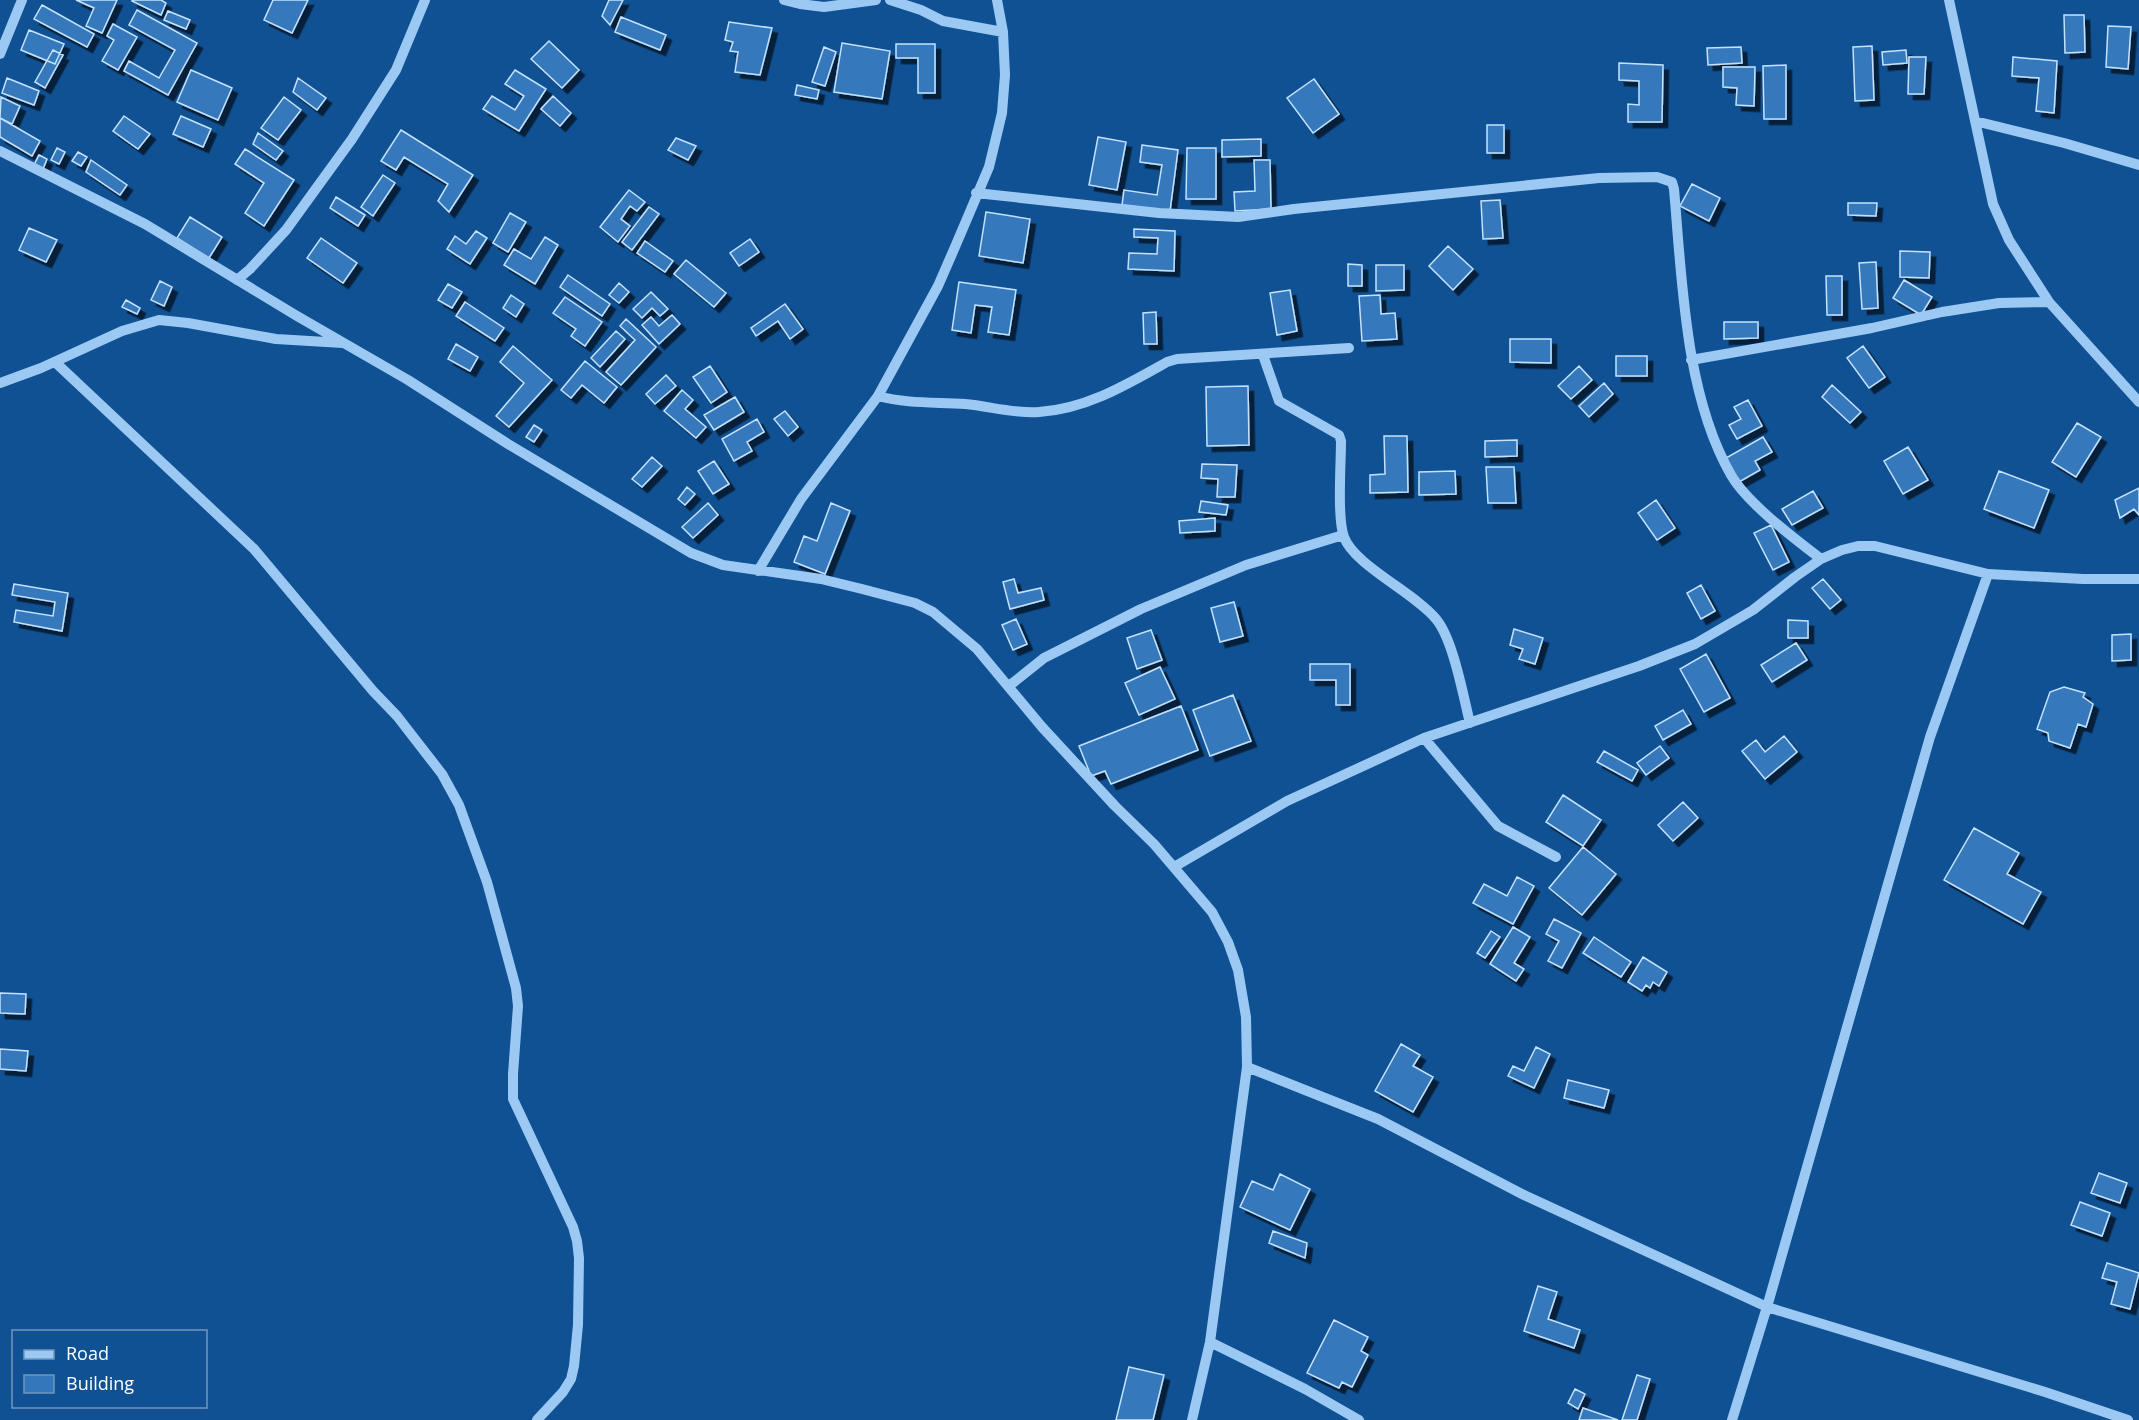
<svg xmlns="http://www.w3.org/2000/svg" width="2139" height="1420" font-family="'Open Sans',sans-serif">
	<defs>
		<filter id="shadow"><feDropShadow dx="5.5" dy="5.5" stdDeviation="0" flood-color="#0009"/></filter>
	</defs>
	<rect width="100%" height="100%" fill="#105193"/>
	<path fill="#3478bb" stroke="#c4e2fe" stroke-width="1.5" filter="url(#shadow)" d="M76,0h41l-15,33 -16,-7 8,-18z
		M133,0h28l5,3 -5,12 -29,-14z
		M273,0h35l-16,33 -28,-13z
		M609,0h14l-13,25 -8,-9z
		M42,5l52,29 -7,13 -53,-28z
		M137,10l60,33 -29,52 -44,-24 5,-10 30,17 16,-28 -46,-25z
		M168,11l22,9 -4,9 -22,-9z
		M2064,15h20l1,37 -20,1z
		M621,17l45,18 -6,15 -45,-18z
		M729,22l43,6 -12,47 -25,-3 3,-20 -8,-1 3,-9 -8,-2z
		M113,24l24,13 -19,33 -16,-9 12,-21 -7,-4z
		M2108,26l23,1 -3,42 -22,-2z
		M29,30l35,14 -9,20 -34,-14z
		M549,41l30,29 -17,18 -31,-29z
		M842,43l48,8 -8,48 -48,-7z
		M896,44h39v49h-17v-35h-22z
		M1872,46l2,54 -19,1 -2,-54z
		M824,47l12,5 -11,34 -13,-4z
		M1741,47l1,16 -34,2 -1,-17z
		M53,50l10,5 -18,33 -10,-6z
		M1906,50l1,13 -24,2 -1,-13z
		M1909,57h17l-2,37h-16z
		M2013,57l44,4 -3,52 -18,-2 3,-33 -27,-2z
		M1619,63l44,2 -1,57h-34v-18l11,1v-24l-20,-1z
		M1786,65v54h-22l-1,-53z
		M1723,67h32l-1,39 -18,-1 1,-17 -14,-1z
		M191,70l41,18 -14,32 -41,-18z
		M515,70l31,19 -27,42 -36,-22 9,-13 23,14 9,-14 -19,-12z
		M7,78l32,13 -5,14 -32,-12z
		M298,78l28,20 -9,12 -24,-18z
		M1314,79l25,35 -26,19 -26,-35z
		M797,85l22,5 -2,9 -22,-4z
		M553,96l18,17 -11,13 -19,-17z
		M1,97l19,9 -8,18 -12,-6z
		M284,97l17,13 -23,30 -17,-12z
		M124,116l26,18 -12,15 -25,-18z
		M181,116l30,13 -8,18 -30,-13z
		M0,118l40,23 -8,15 -32,-19z
		M1487,125h17v28h-17z
		M401,130l72,45 -24,37 -11,-11 10,-17 -44,-27 -8,13 -15,-9z
		M258,133l25,18 -7,9 -23,-16z
		M1098,137l28,5 -9,48 -28,-5z
		M676,138l20,8 -8,14 -20,-10z
		M1261,139v17l-39,1v-17z
		M1142,145l36,5 -8,61 -48,-6 2,-15 33,5 5,-30 -22,-3z
		M57,148l8,4 -6,12 -8,-4z
		M1187,148h29v51h-30z
		M245,149l49,31 -30,46 -19,-13 19,-30 -29,-19z
		M78,152l9,5 -6,9 -9,-5z
		M39,155l8,4 -4,10 -9,-4z
		M91,160l36,25 -7,10 -34,-23z
		M1254,160h16l1,49 -36,2 -1,-19 21,-1z
		M383,175l12,8 -22,33 -12,-9z
		M1692,184l28,14 -11,23 -29,-15z
		M629,190l16,12 -8,9 -7,-5 -9,13 9,7 -12,16 -18,-15z
		M336,197l29,18 -7,11 -28,-18z
		M1500,200l3,38 -20,1 -2,-38z
		M1848,203h29l-1,13 -28,-1z
		M649,207l10,7 -27,36 -10,-8z
		M986,212l44,7 -7,44 -44,-7z
		M510,213l16,9 -18,30 -15,-9z
		M190,217l32,20 -13,21 -32,-20z
		M29,228l28,12 -11,22 -27,-12z
		M1134,229l41,2 -1,40 -46,-2 1,-16 28,1 1,-16 -24,-1z
		M476,231l11,7 -17,26 -23,-15 8,-13 11,8z
		M545,237l13,8 -23,39 -31,-19 10,-16 17,10z
		M321,238l36,25 -14,20 -36,-25z
		M750,239l9,13 -20,14 -9,-13z
		M645,241l28,20 -8,11 -28,-19z
		M1448,246l25,23 -20,21 -24,-24z
		M1900,251l30,1 -1,26 -29,-1z
		M686,260l40,33 -12,14 -40,-33z
		M1876,262l2,46 -16,1 -3,-46z
		M1348,264l14,1v21h-14z
		M1376,265h28v25l-28,1z
		M568,275l42,29 -8,12 -42,-29z
		M1826,276h16v39h-15z
		M1904,280l28,17 -11,18 -28,-17z
		M160,281l12,6 -8,19 -13,-6z
		M959,282l57,8 -7,45 -21,-3 4,-25 -17,-2 -4,28 -19,-3z
		M619,283l10,9 -10,11 -10,-8z
		M448,284l14,8 -10,16 -14,-8z
		M1290,290l7,41 -20,4 -7,-42z
		M651,292l17,17 -8,7 -8,-8 -10,10 -9,-9z
		M511,295l13,9 -8,13 -13,-9z
		M1380,295l1,19 14,-1 2,26 -35,2 -3,-45z
		M565,297l37,25 -17,24 -14,-10 5,-7 -23,-16z
		M126,300l14,8 -3,6 -15,-7z
		M465,302l39,26 -9,13 -39,-25z
		M785,304l18,25 -13,10 -12,-18 -22,15 -5,-8z
		M1156,312l1,32h-13l-1,-31z
		M672,315l8,9 -21,20 -17,-19 9,-8 8,9z
		M626,319l30,28 -35,38 -15,-13 29,-32 -15,-14z
		M1724,322h34v16l-34,1z
		M616,331l9,8 -25,28 -9,-9z
		M1510,339h41v24l-41,-1z
		M456,344l22,13 -8,14 -22,-12z
		M513,346l39,34 -43,47 -13,-11 28,-33 -24,-21z
		M1863,346l22,31 -16,11 -22,-30z
		M1616,356h31v20h-31z
		M585,361l32,26 -13,16 -22,-18 -11,13 -10,-8z
		M710,366l17,26 -16,11 -18,-26z
		M1579,366l13,14 -21,19 -13,-13z
		M666,375l10,11 -21,18 -9,-10z
		M1604,383l9,11 -24,23 -10,-11z
		M1832,385l29,27 -11,11 -28,-26z
		M1248,386l1,59 -42,1 -1,-59z
		M682,390l11,10 -8,9 21,18 -10,11 -32,-27z
		M735,397l9,15 -30,18 -10,-15z
		M1748,400l14,26 -25,13 -8,-14 12,-6 -7,-12z
		M785,411l13,16 -10,9 -14,-17z
		M757,419l7,13 -17,10 5,9 -18,10 -12,-22z
		M2077,423l24,14 -25,40 -24,-15z
		M534,425l8,5 -8,12 -8,-5z
		M1384,436h23l1,56 -38,1v-18l15,-1z
		M1763,437l9,15 -17,9 5,9 -21,12 -13,-24z
		M1517,440v16l-32,1v-16z
		M1908,447l20,33 -25,14 -19,-33z
		M652,457l10,9 -20,21 -10,-8z
		M714,461l15,23 -16,10 -15,-23z
		M1202,464l35,1 -2,32h-18l1,-18 -17,-1z
		M1486,467h28l2,36h-28z
		M1455,471l1,23 -37,1v-23z
		M1999,471l50,19 -15,38 -50,-19z
		M687,487l8,7 -10,11 -7,-6z
		M2139,488v27l-5,-6 -14,9 -5,-18z
		M1813,491l10,17 -31,17 -10,-16z
		M1656,500l19,28 -18,12 -19,-27z
		M1201,501l27,4 -2,10 -27,-3z
		M708,503l10,12 -25,23 -11,-11z
		M831,503l19,8 -25,63 -31,-12 10,-26 13,5z
		M1215,518v13l-35,2 -1,-12z
		M1771,525l18,37 -16,8 -19,-37z
		M1014,579l4,14 23,-5 3,12 -34,9 -7,-27z
		M1823,579l18,21 -11,9 -18,-21z
		M14,584l54,9 -6,38 -48,-9 2,-12 37,6 2,-14 -43,-7z
		M1701,585l14,26 -14,8 -14,-26z
		M1234,602l9,34 -23,6 -9,-34z
		M1016,619l11,25 -14,6 -11,-25z
		M1788,620l20,1v17h-20z
		M1514,629l29,9 -8,26 -16,-5 4,-10 -13,-4z
		M1151,630l11,30 -25,9 -10,-31z
		M2131,634v26l-19,1v-26z
		M1796,643l11,17 -35,22 -11,-17z
		M1706,654l24,44 -26,14 -24,-43z
		M1310,664h40v41h-14v-25h-26z
		M1160,667l15,32 -36,16 -14,-32z
		M2064,687l21,6 -2,4 10,7 -7,23 -8,-3 -8,24 -21,-7 -1,-8 -11,-4 13,-37z
		M1233,695l18,46 -41,15 -17,-46z
		M1181,706l17,44 -87,34 -6,-13 -14,5 -12,-30z
		M1683,710l8,14 -28,16 -8,-14z
		M1784,736l13,16 -32,27 -23,-28 14,-11 9,12z
		M1660,746l9,12 -23,17 -9,-12z
		M1604,751l34,19 -6,11 -35,-19z
		M1563,795l38,25 -18,26 -37,-24z
		M1683,802l15,16 -25,23 -15,-16z
		M1974,828l45,25 -12,21 34,18 -18,32 -79,-44z
		M1583,847l33,27 -34,41 -33,-27z
		M1517,877l17,9 -21,38 -40,-21 11,-19 23,12z
		M1554,919l27,14 -19,35 -14,-7 11,-20 -13,-7z
		M1513,927l17,10 -16,26 10,6 -8,12 -26,-17z
		M1491,931l9,6 -15,21 -8,-5z
		M1594,937l37,25 -10,15 -38,-24z
		M1643,957l24,15 -8,14 -6,-4 -3,6 -4,-3 -4,6 -14,-9z
		M0,993l26,1 -1,20 -25,-1z
		M1401,1044l19,11 -7,11 20,11 -20,35 -38,-21z
		M1536,1047l14,7 -16,34 -26,-12 5,-10 11,5z
		M0,1049l28,2 -2,20 -26,-2z
		M1568,1080l41,10 -5,18 -40,-10z
		M2099,1173l28,10 -7,20 -29,-10z
		M1280,1174l30,15 -20,41 -50,-23 12,-26 21,9z
		M2080,1202l30,11 -8,23 -31,-11z
		M1273,1231l34,12 -2,15 -36,-15z
		M2107,1263l32,10 -9,36 -19,-5 6,-22 -15,-4z
		M1538,1286l19,6 -9,27 32,11 -6,18 -50,-17z
		M1334,1320l34,17 -7,14 7,4 -16,32 -10,-5 -3,6 -32,-15z
		M1129,1367l35,8 -11,45h-37z
		M1637,1375l13,4 -13,41h-15z
		M1575,1389l10,5 -7,15 -10,-6z
		M1583,1408l35,12h-39z"/>
	<g fill="none" stroke-linecap="round" stroke-linejoin="round">
		<path stroke="#9cc9f4" stroke-width="10" d="M784,0l16,4 24,3 52,-7
			M890,0l31,10 22,11 60,11
			M1949,0l44,204 16,36 40,62 90,100
			M0,54l22,-54
			M1975,121l89,22 75,22
			M0,151l145,73 152,92 111,64 100,64 183,109 32,12 98,14 41,10 53,14 18,9 44,37 65,78 73,79 39,38 58,68 16,30 10,28 8,47 1,50 -37,275 -18,78
			M976,193l183,20 79,4 56,-8 305,-31 58,-1 15,5 2,7c8,91 11,206 57,286 16,28 64,64 90,84
			M237,280l13,-11 36,-39 66,-91 44,-69 29,-70
			M1263,355l16,46 60,34 2,6c0,23 -4,77 3,96 10,28 71,56 92,82 17,20 27,76 34,104
			M1691,360l181,-32 70,-16 57,-9 50,-1
			M55,362l199,187 119,142 24,25 45,58 17,31 28,77 29,106 2,18 -5,68v25l60,128 4,14 2,17 -1,67 -4,41 -3,13 -8,13 -26,28
			M0,383l41,-15 81,-37 37,-11 29,3 88,16 67,4
			M878,396c29,8 57,6 87,8 24,2 49,10 74,8 47,-3 87,-27 128,-50l10,-3 172,-11
			M758,571l43,-72 77,-103 60,-110 17,-39 34,-80 13,-54 3,-38 -2,-43 -6,-32
			M1009,686l35,-28 97,-49 105,-44 97,-30
			M1424,738l74,88 58,31
			M1174,867l113,-66 137,-63 215,-72 56,-22 58,-34 42,-33 26,-18 21,-9 16,-4h17l113,28 95,5h56
			M1247,1067l131,52 146,76 243,112 278,85 83,28
			M1210,1342l95,47 54,31
			M1732,1420l35,-113 163,-570 58,-163"/>
	</g>
	<rect x="12" y="1330" width="195" height="78" fill="#105193" stroke="#7097be" stroke-width="1.5"/>
	<rect x="24" y="1350" width="30" height="9" fill="#9cc9f4" stroke="#7097be" stroke-width="1.5"/>
	<text x="66" y="1360" font-size="18" fill="#ffffff">Road</text>
	<rect x="24" y="1375" width="30" height="18" fill="#3478bb" stroke="#7097be" stroke-width="1.5"/>
	<text x="66" y="1390" font-size="18" fill="#ffffff">Building</text>
</svg>
